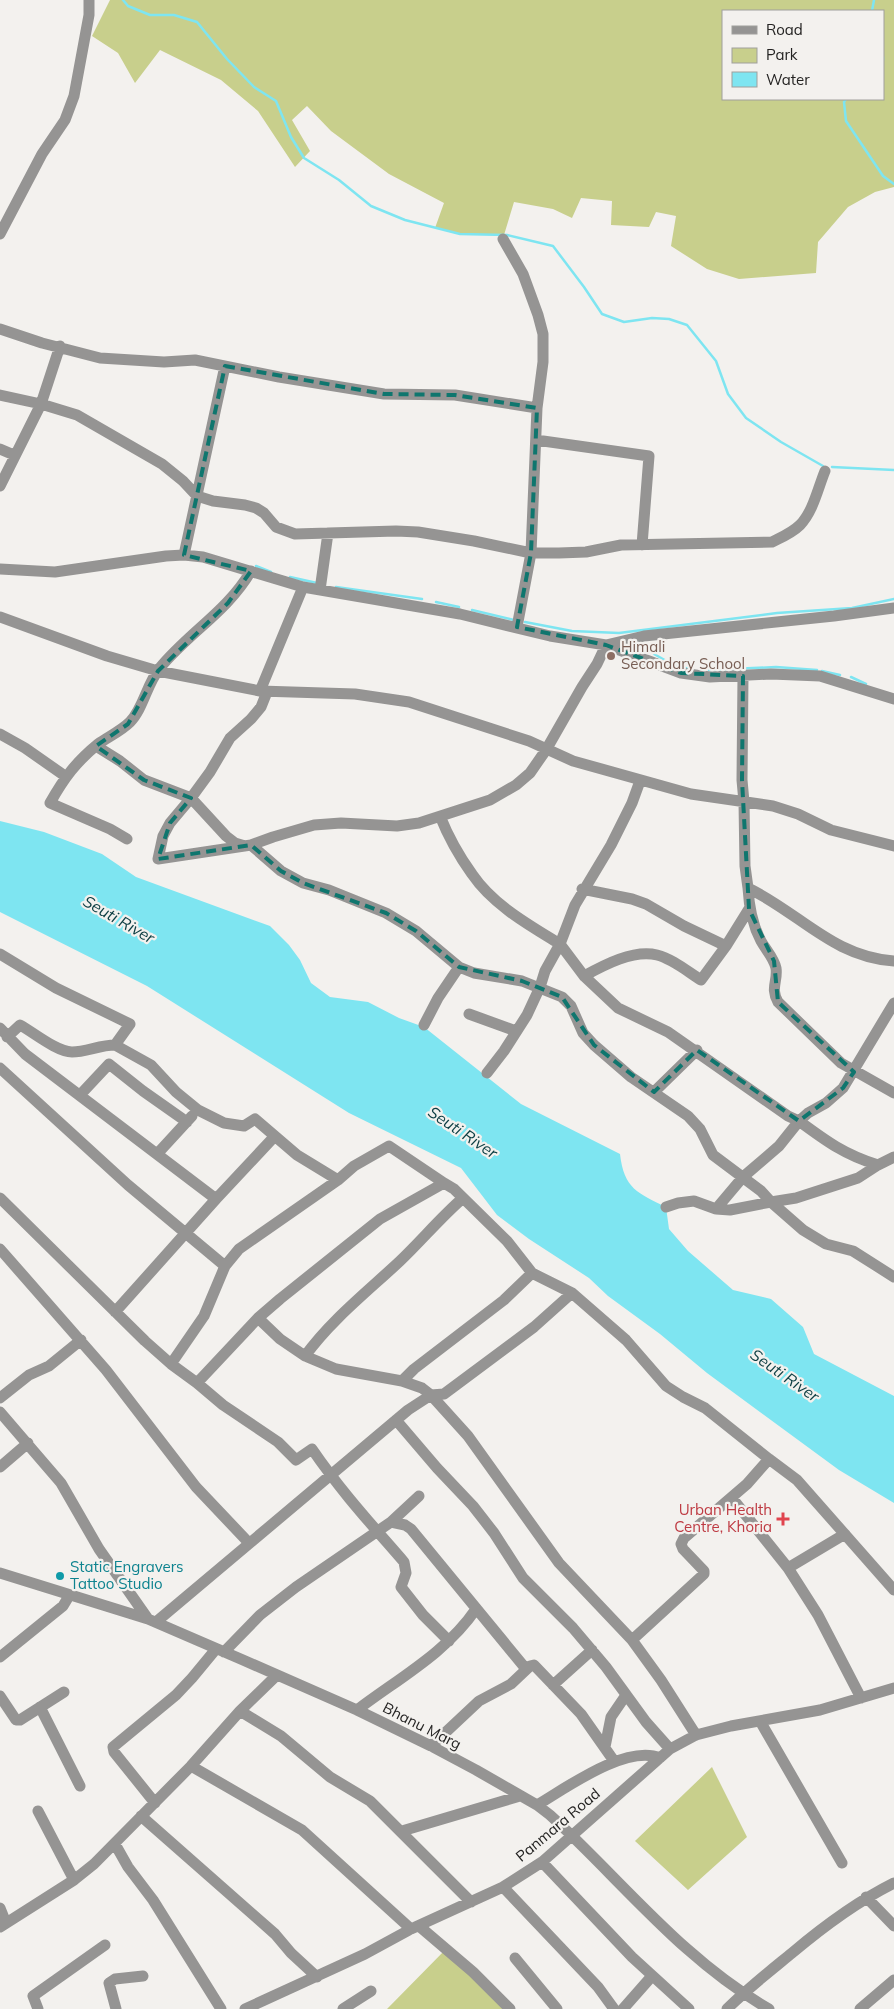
<svg xmlns="http://www.w3.org/2000/svg" width="894" height="2009" font-family="Mulish,sans-serif">
	<rect width="100%" height="100%" fill="#f3f1ee"/>
	<path fill="#c8cf8c" fill-rule="evenodd" d="M110,0h784v187l-19,5 -27,15 -30,35 -2,31 -77,6 -32,-10 -36,-23 5,-30 -20,-4 -7,15 -38,-2 1,-24 -31,-3 -9,20 -19,-9 -39,-7 -10,33 -44,-1 -25,-6 9,-25 -55,-29 -58,-43 -24,-25 -15,14 18,31 -15,16 -37,-56 -37,-31 -61,-30 -25,33 -17,-30 -26,-17zM723,11h160v88h-160z
		M712,1767l35,70 -59,53 -53,-49z
		M447,1948l63,61h-123z"/>
	<path fill="#7ee5f1" d="M0,821l44,11 58,22 34,23 134,49 19,19 11,15 11,23 19,14 38,5 31,16 25,9 97,77 99,50c4,35 18,39 46,53l3,22 19,22 45,39 38,9 32,28 11,27 80,42v107l-55,-33 -132,-97 -47,-39 -52,-38 -19,-18 -60,-39 -32,-24 -36,-47 -112,-55 -202,-127 -147,-74z"/>
	<g fill="none" stroke-linecap="round" stroke-linejoin="round">
		<path stroke="#7ee5f1" stroke-width="2.5" d="M123,0l5,6 22,9h24l23,7 30,37 27,28 22,14 15,36 13,21 35,22 32,26 34,14 55,14 47,1 46,11 31,41 18,27 22,8 28,-4 17,1 18,6 29,36 12,33 18,24 35,24 42,24
			M872,11l2,-11
			M883,57v3
			M846,99l-2,3 2,19 37,55 11,8
			M832,467l62,3
			M256,566l15,6
			M290,577l27,6
			M336,587l86,12
			M436,602l23,5
			M472,610l42,10
			M525,622l47,9 47,2 158,-20 75,-5 42,-9
			M654,654l16,9
			M675,665l14,4
			M709,670l67,-3 41,3
			M822,671l18,4
			M851,677l15,7"/>
		<path stroke="#959493" stroke-width="11" d="M0,234l42,-80 23,-34 9,-24 15,-81v-15
			M503,239l20,35 15,41 5,19v28l-6,46 -6,145 -14,74
			M0,329l42,14 58,15 64,4 31,-2 84,17 105,17 71,1 82,13
			M0,395l41,9 36,11 85,49 21,17 14,15 16,5 32,4 11,3 8,5 12,14 19,7 101,-3 22,1 56,9 57,12h28l27,-1 35,-7 151,-3c10,-5 20,-9 28,-17 13,-13 18,-37 25,-54
			M536,440l113,16 -7,89
			M0,449l14,6
			M0,486l41,-82 19,-58
			M184,555l41,-189
			M0,569l55,3 111,-16 18,-1 19,2 100,30 157,27 90,22 56,9 75,28 29,4 61,-3 49,2 74,23
			M320,590l8,-57
			M0,617l107,39 51,15 102,20 95,3 54,8 120,39 44,20 118,33 82,12 25,8 33,16 63,16
			M743,676l-1,104 2,22 1,64 3,22c52,25 85,69 146,73
			M260,691l43,-104
			M267,692l-6,15 -10,12 -21,19 -20,34 -19,26 -21,25 -7,13 -5,23 93,-14 22,-8 41,-12 27,-2 56,3 22,-3 71,-23 26,-15 14,-12 16,-23 36,-63 15,-23 9,-19 38,-9 190,-20 60,-8
			M0,734l25,14 40,28
			M96,746l24,15 24,19 47,18 35,38 9,7 10,3
			M440,816c8,20 19,40 32,58 21,31 57,51 88,70l15,-39 36,-60 21,-42 8,-22
			M127,839l-17,-10 -60,-26c14,-25 26,-41 48,-59 10,-7 23,-13 32,-22 13,-13 17,-38 29,-53 29,-36 68,-57 92,-98
			M251,845l30,26 22,12 26,7 57,23 30,18 43,36 15,6 48,8 40,16 9,9 12,27 11,12 37,32 57,39 12,13 13,26 48,36 10,11 -41,8 -14,-1 -22,-8 -16,2 -12,4
			M748,888c1,19 4,36 13,53 5,9 13,17 15,27 2,13 -6,20 2,34l63,61 53,30
			M582,889l50,10 14,5 38,22 42,20 23,-37
			M0,954l56,34 74,36 -15,21 36,20 25,27 22,18 26,13 20,3 11,-7 42,36 41,25
			M584,976c20,-11 50,-27 73,-21 16,4 31,17 44,25l25,-34
			M894,1003l-51,85 -17,15 -18,10 -9,8c27,20 46,34 79,44l-20,13 -62,20 -25,4 32,28 23,14 27,7 41,26
			M469,1014l47,17
			M424,1025l14,-27 21,-31
			M0,1028l25,26 191,145
			M7,1037l13,-12c13,7 37,27 52,27 14,0 28,-7 43,-7
			M0,1068l128,117 97,81
			M487,1073l17,-22 23,-36 13,-28 5,-16 15,-27 24,32 34,32 50,24 120,84 11,5 -20,25 -36,31 -27,32
			M654,1092l43,-42
			M80,1095l29,-31 34,27 44,31
			M158,1153l34,-37
			M878,1165l16,-8
			M0,1198l145,143 26,23 26,19 61,-65 22,-19 100,-80 64,-36 10,6 53,52 25,32 40,20 54,47 40,46 17,11 22,11 64,51 28,21 97,110
			M0,1249l106,121 90,117 53,56
			M115,1312l101,-113 58,-62
			M258,1318l22,21 25,17 31,13 66,12 20,7 9,7 37,41 91,127 73,77 29,40 35,55
			M305,1356c26,-36 63,-65 95,-95 22,-21 41,-44 63,-63
			M171,1364l33,-48 21,-50 14,-17 99,-69 16,-14 35,-20 55,37
			M402,1381l12,-12 90,-69 28,-27
			M197,1383l26,22 55,37 18,18 16,-11c28,41 60,76 92,113l2,11 -5,14 22,28 26,26
			M0,1398l29,-23 20,-9 32,-26
			M0,1412l61,71 38,66 49,70
			M396,1420l41,48 36,38 21,27 29,45 50,50 33,39 40,55 24,27
			M0,1467l28,-24
			M732,1498l56,70 30,47 43,83
			M391,1522l14,3 6,4 115,140
			M788,1568l57,-34
			M0,1573l148,46 95,41 114,50 74,36 45,24 61,35 13,10c72,66 133,145 219,194
			M156,1622l252,-212 23,-15 13,-1 90,-67 38,-34
			M632,1640l72,-66v-3l-21,-22 -2,-5 3,-6 63,-54 22,-25
			M224,1652l36,-37 36,-28 95,-65 28,-26
			M0,1657l63,-51 6,-10
			M553,1685l39,-35
			M0,1696l16,24h4l44,-28
			M40,1707l40,79
			M357,1710c42,-32 89,-57 119,-101
			M240,1711l41,25 49,41 40,24 101,101
			M760,1721l82,142
			M431,1746l48,-45 32,-17 19,-18 4,-1 47,49 33,47
			M605,1747l6,-30 15,-22
			M191,1766l111,64 109,99
			M155,1803l-41,-51 -1,-5 63,-52 16,-17 24,-29
			M537,1805c29,-17 89,-61 123,-47
			M38,1811l36,69
			M141,1816l134,118 16,19 26,24
			M402,1831l118,-35
			M115,1844l13,23 25,33 68,109
			M542,1862l90,95 57,52
			M503,1887l95,100 16,22
			M866,1897l28,29
			M0,1908l6,15
			M419,1926l54,46 37,37
			M0,1927l74,-47 20,-16 97,-98 49,-55 37,-36
			M515,1958l42,51
			M38,2009l-5,-13 72,-51
			M116,2009l-7,-26 6,-4 28,-3
			M245,2009l120,-55 46,-25 92,-42 39,-25 128,-113 26,-14 35,-9 89,-16 74,-22
			M343,2009l28,-18
			M623,2009l29,-33
			M727,2009c20,-20 43,-38 65,-56 32,-27 64,-51 102,-70
			M860,2009l34,-29"/>
	</g>
	<path fill="none" stroke="#0f766e" stroke-width="4" stroke-dasharray="10 6" stroke-linejoin="round" d="M225,366l159,28 71,1 82,13 -6,145 -14,74 89,18 75,28 62,3 -1,104 7,129 25,52 4,41 76,70 -11,16 -44,33 -102,-71 -43,42 -60,-47 -32,-48 -40,-16 -63,-14 -43,-36 -30,-18 -83,-30 -22,-12 -30,-26 -93,14 12,-36 21,-25 -47,-18 -48,-34 32,-22 30,-53 70,-68 23,-32 -67,-16z"/>
	<circle fill="#8d6e63" stroke="#f3f1ee" stroke-width="2" cx="611" cy="656" r="5"/>
	<path fill="#e0444e" stroke="#f3f1ee" stroke-width="2" d="M780.5 1511.5h5v5h5v5h-5v5h-5v-5h-5v-5h5z"/>
	<circle fill="#0f9aa8" stroke="#f3f1ee" stroke-width="2" cx="60" cy="1576" r="5"/>
	<g text-anchor="middle" stroke-width="4.5" stroke-linejoin="round" paint-order="stroke">
		<g font-size="15" fill="#785e54" stroke="#f3f1ee" text-anchor="start">
			<text x="621" y="652">Himali<tspan x="621" dy="17">Secondary School</tspan></text>
		</g>
		<g font-size="15" fill="#be3a42" stroke="#f3f1ee" text-anchor="end">
			<text x="772" y="1515">Urban Health<tspan x="772" dy="17">Centre, Khoria</tspan></text>
		</g>
		<g font-size="15" fill="#0d838f" stroke="#f3f1ee" text-anchor="start">
			<text x="70" y="1572">Static Engravers<tspan x="70" dy="17">Tattoo Studio</tspan></text>
		</g>
		<g font-size="15" fill="#242322" stroke="#f3f1ee">
			<text transform="translate(422 1726) rotate(27)" y="5">Bhanu Marg</text>
			<text transform="translate(558 1825) rotate(-40)" y="5">Panmara Road</text>
		</g>
		<g font-size="16" font-style="italic" fill="#0b3d42" stroke="#f3f1ee">
			<text transform="translate(119 919) rotate(30)" y="6">Seuti River</text>
			<text transform="translate(463 1132) rotate(34)" y="6">Seuti River</text>
			<text transform="translate(785 1375) rotate(35)" y="6">Seuti River</text>
		</g>
	</g>
	<rect x="722" y="10" width="162" height="90" fill="#f3f1ee" stroke="#a09f9c"/>
	<rect x="732" y="26" width="25" height="8" fill="#959493" stroke="#a09f9c"/>
	<text x="766" y="35" font-size="15" fill="#242322">Road</text>
	<rect x="732" y="48" width="25" height="15" fill="#c8cf8c" stroke="#a09f9c"/>
	<text x="766" y="60" font-size="15" fill="#242322">Park</text>
	<rect x="732" y="72" width="25" height="15" fill="#7ee5f1" stroke="#a09f9c"/>
	<text x="766" y="85" font-size="15" fill="#242322">Water</text>
</svg>
